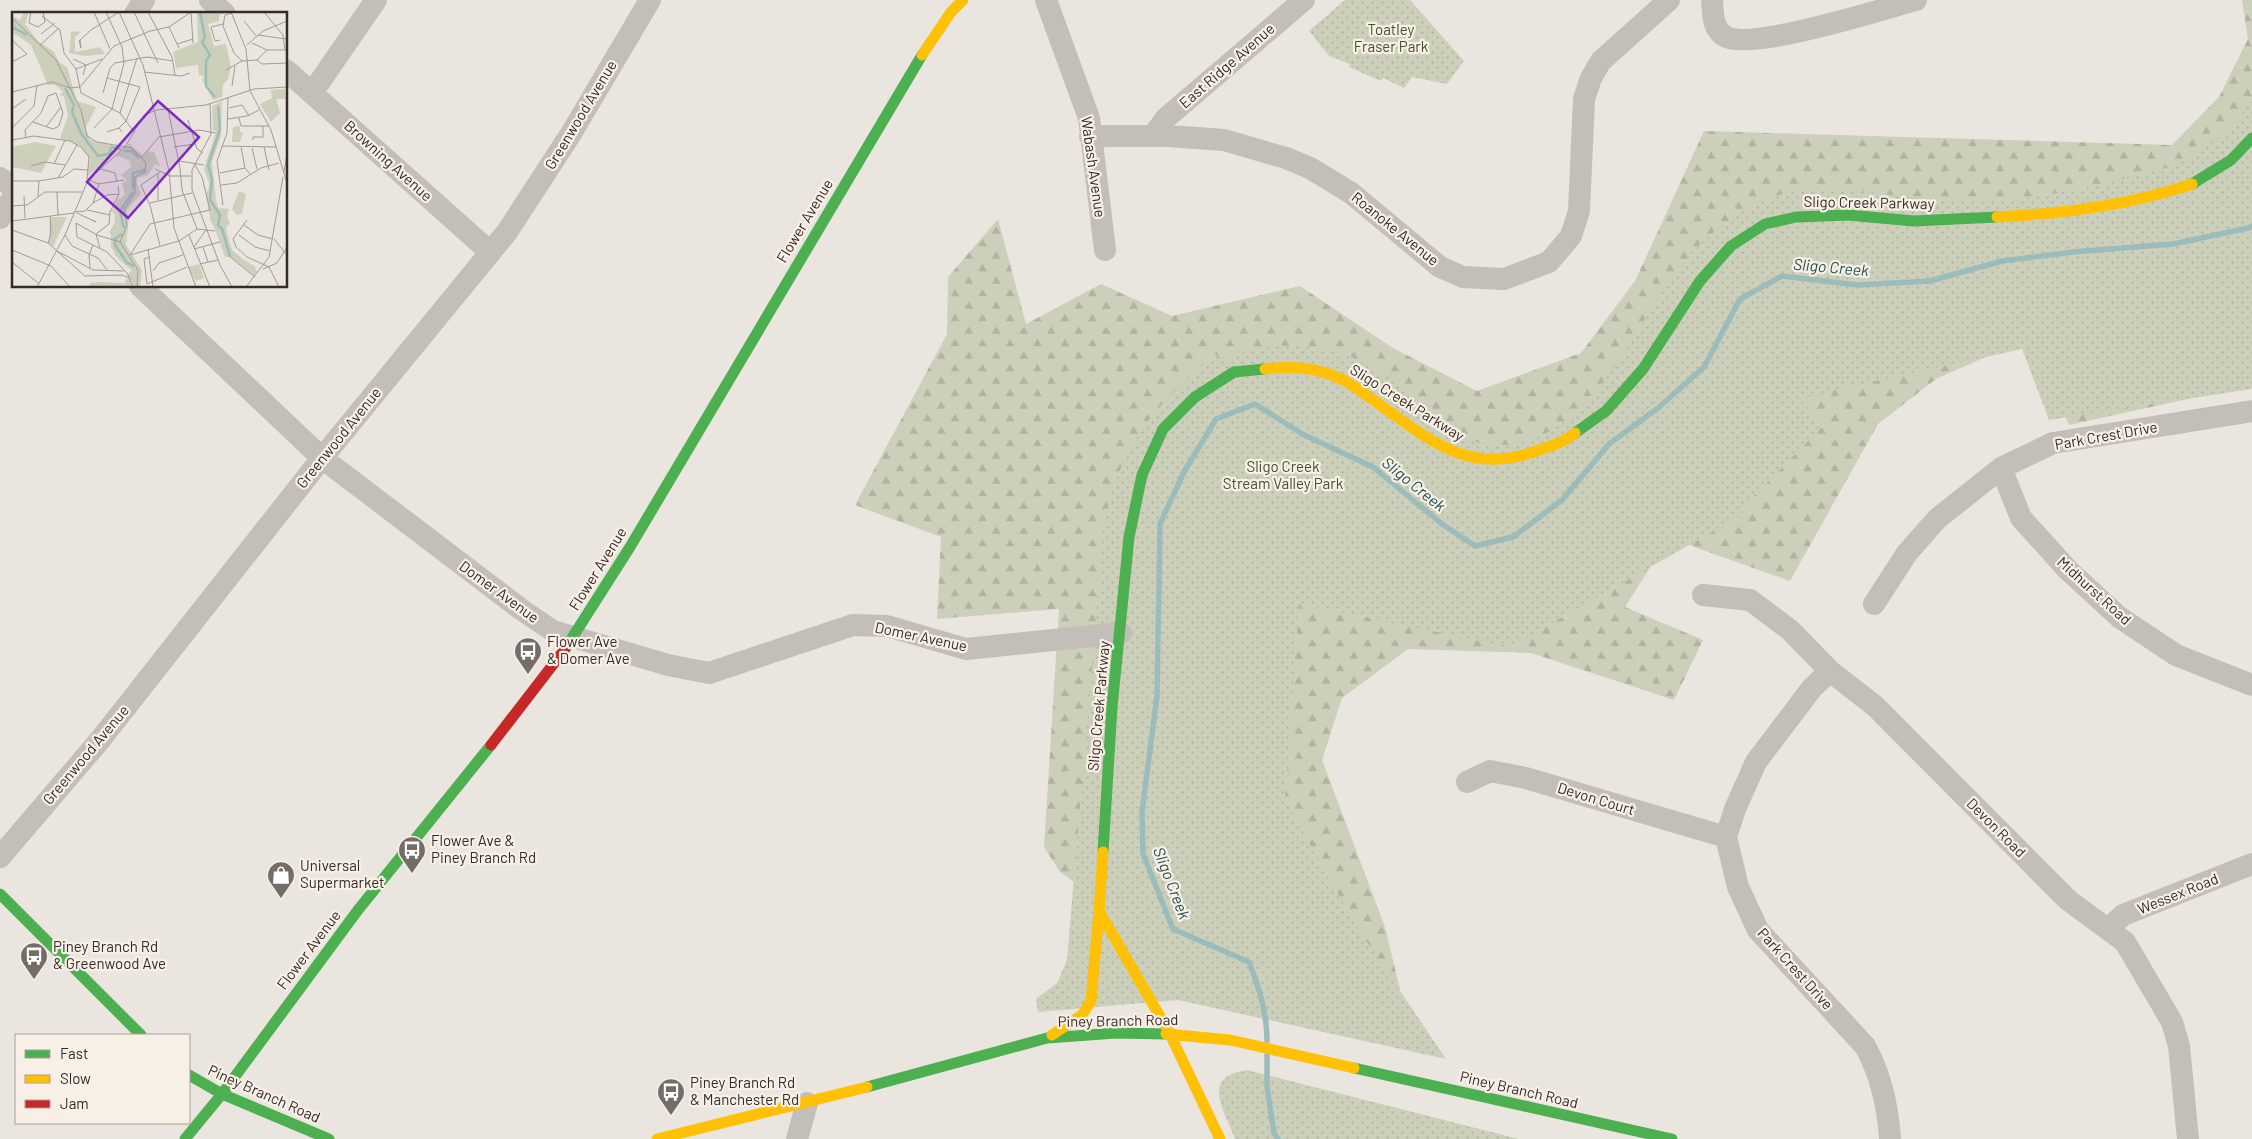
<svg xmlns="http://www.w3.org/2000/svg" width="2252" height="1139" font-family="Barlow,sans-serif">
	<defs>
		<pattern id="forest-firs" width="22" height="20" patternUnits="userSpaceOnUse" patternTransform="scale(1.25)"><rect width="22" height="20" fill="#ccd0ba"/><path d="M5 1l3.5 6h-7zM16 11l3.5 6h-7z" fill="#b0b3a0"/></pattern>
		<pattern id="park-dots" width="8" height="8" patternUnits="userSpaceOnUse" patternTransform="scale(1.25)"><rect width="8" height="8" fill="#ccd0ba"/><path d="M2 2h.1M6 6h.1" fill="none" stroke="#b0b3a0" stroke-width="1.8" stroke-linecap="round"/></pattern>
	</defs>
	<rect width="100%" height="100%" fill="#ebe5df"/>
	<path fill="url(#forest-firs)" d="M2242,0h10v385l-183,40 -38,-88 -95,42 -58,45 -88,157 -121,-43 -44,69 78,33 -29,60 -143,-47 -123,-4 -66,49 -20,62 63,167 26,108 -277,-111 -74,-52 -16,-25 15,-238 -122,10 4,-82 -86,-32 92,-171 1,-57 50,-58 28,105 75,-40 71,32 128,-30 93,62 84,43 104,-38 54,-72 69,-150 468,14 47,-48 29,-58z"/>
	<path fill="url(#park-dots)" d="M1345,0h65l54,61 -17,23 -35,-7 -8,11 -21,-10 -2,3 -32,-14 1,-3 -21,-8 -20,-25z
		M2252,99v290l-203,31 -27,-71 -219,48 -2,3 22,26 -76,77 -7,13 -230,131 -211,-43 -14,196 68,121 93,138 -268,-59 -140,12 -2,-13 21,-16 10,-23 37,-436c18,-84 49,-115 111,-170l7,6c19,-6 38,-14 59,-14 38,-2 82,10 112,35 32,26 49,57 94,63 99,13 146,-120 197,-182 28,-34 62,-58 104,-70 38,-12 113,7 156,9 60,4 115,-7 173,-21 23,-5 48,-10 69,-21 27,-14 50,-34 66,-60z
		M1247,1070l272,69h-284c-11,-30 -35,-62 12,-69z"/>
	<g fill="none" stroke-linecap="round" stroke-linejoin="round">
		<path stroke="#9cbcbb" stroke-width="5.5" d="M1267,1041c0,-29 -8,-53 -18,-79l-76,-33 -30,-75 -1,-42 15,-116 3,-172 24,-52 32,-53 39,-15 49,31 69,32 69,57 33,22 38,-9 49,-37 47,-56 49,-36 46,-41 36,-68 42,-23 75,9 73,-4 72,-20 71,-9 100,-8 75,-16 4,-2
			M1267,1055v32l7,46 4,6"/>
		<path stroke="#c4beb9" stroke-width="22" d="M210,0l15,14
			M1046,0l43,118 16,132
			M1712,0c1,12 0,27 11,35 23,18 160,-26 193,-35
			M135,14l9,-14
			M286,70l204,182
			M312,93l64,-93
			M1090,136h79l55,4 62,18 24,10 41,25 89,74 23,10 41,2 45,-17 22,-26 8,-25 5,-112 7,-21 10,-17 68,-61
			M1153,136l13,-18 138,-118
			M0,178l14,10
			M0,218l14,-22
			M140,286l182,172 200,152 31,21 115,34 41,8 144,-48 34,1 79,23 155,-16
			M2001,468l20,50 47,52 51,47 57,38 76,30
			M1703,595l47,5 40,30 40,41 45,35 193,194 57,42 47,80 7,24 9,93
			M1874,604l33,-51 30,-34 64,-51 52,-25 199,-32
			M1830,671l-18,17 -56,74 -21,47 -9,28 12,50 20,43 107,116c16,29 23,60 25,93
			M1467,782l23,-11 36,7 200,59
			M0,857l100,-117 222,-282 185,-226 65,-100 78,-132
			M2108,929l15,-14 129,-51
			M797,1139l10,-36"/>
		<path stroke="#4caf50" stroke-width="11" d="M2192,184l39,-24 21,-22
			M1575,433l31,-22 37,-42 57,-88 31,-35 34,-22 31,-7 52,-2 66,6 83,-4
			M565,649l65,-102 292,-492
			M1103,852l9,-145 17,-170 13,-62 21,-46 32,-32 39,-25 31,-3
			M0,894l141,141
			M1354,1068l318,71
			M189,1075l33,19 107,45
			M867,1087l180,-49 69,-5 50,1
			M185,1139l37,-45 136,-184 133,-165"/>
		<path stroke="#ffc107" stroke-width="11" d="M922,55l29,-43 12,-12
			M1997,217c65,-3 133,-12 195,-33
			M1265,369c27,-3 53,-2 78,11 9,4 17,11 26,17 52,36 96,80 164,55 15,-5 30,-9 42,-19
			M1103,852l-4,59 70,121 51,107
			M1166,1034l64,6 124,28
			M1052,1035l30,-20 9,-14 8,-90
			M657,1139l210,-52"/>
		<path stroke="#c62828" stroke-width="11" d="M491,745l74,-96"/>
	</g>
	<defs>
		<g id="bus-pin" transform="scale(1.4375)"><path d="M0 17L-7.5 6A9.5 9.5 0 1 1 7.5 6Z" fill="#746c67" stroke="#f8f0e6"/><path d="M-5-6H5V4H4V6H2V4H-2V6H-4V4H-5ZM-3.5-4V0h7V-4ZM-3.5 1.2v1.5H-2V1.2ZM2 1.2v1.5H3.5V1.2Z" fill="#fff"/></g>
		<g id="shop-pin" transform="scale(1.4375)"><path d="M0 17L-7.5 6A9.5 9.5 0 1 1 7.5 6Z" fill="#746c67" stroke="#f8f0e6"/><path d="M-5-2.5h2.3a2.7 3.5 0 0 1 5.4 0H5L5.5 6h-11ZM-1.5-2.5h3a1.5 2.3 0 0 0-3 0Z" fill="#fff"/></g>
	</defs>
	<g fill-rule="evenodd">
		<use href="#bus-pin" x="528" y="651"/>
		<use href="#bus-pin" x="412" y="850"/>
		<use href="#shop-pin" x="281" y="875"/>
		<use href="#bus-pin" x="34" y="956"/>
		<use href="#bus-pin" x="671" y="1092"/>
	</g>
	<g text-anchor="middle" stroke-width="4.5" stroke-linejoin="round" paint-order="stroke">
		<g font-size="15" fill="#43512c" stroke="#f8f0e6">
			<text x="1391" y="35">Toatley<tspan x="1391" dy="17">Fraser Park</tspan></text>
			<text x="1283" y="472">Sligo Creek<tspan x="1283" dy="17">Stream Valley Park</tspan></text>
		</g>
		<g font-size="15" fill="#342b27" stroke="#f8f0e6">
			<text transform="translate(1227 66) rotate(-41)" y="5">East Ridge Avenue</text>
			<text transform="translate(581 115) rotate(-59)" y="5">Greenwood Avenue</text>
			<text transform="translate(388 161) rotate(42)" y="5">Browning Avenue</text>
			<text transform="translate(1093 167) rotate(82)" y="5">Wabash Avenue</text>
			<text transform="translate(1869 203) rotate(1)" y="5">Sligo Creek Parkway</text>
			<text transform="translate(805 221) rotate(-59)" y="5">Flower Avenue</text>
			<text transform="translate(1395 229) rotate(39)" y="5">Roanoke Avenue</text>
			<text transform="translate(1407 403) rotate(32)" y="5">Sligo Creek Parkway</text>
			<text transform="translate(2106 436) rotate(-10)" y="5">Park Crest Drive</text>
			<text transform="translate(339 438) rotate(-51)" y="5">Greenwood Avenue</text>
			<text transform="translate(598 569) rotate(-58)" y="5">Flower Avenue</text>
			<text transform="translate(2094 591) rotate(42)" y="5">Midhurst Road</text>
			<text transform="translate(499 592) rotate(36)" y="5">Domer Avenue</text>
			<text transform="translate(921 637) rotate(12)" y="5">Domer Avenue</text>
			<text transform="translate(1099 706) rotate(-85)" y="5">Sligo Creek Parkway</text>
			<text transform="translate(86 755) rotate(-50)" y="5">Greenwood Avenue</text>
			<text transform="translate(1596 799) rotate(17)" y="5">Devon Court</text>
			<text transform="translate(1996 828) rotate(45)" y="5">Devon Road</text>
			<text transform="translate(2178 894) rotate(-22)" y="5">Wessex Road</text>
			<text transform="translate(309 950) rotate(-53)" y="5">Flower Avenue</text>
			<text transform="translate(1795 969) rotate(48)" y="5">Park Crest Drive</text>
			<text transform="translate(1118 1021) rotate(-1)" y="5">Piney Branch Road</text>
			<text transform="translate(1519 1090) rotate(13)" y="5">Piney Branch Road</text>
			<text transform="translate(264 1094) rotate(24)" y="5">Piney Branch Road</text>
		</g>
		<g font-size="15" fill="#342b27" stroke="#f8f0e6" text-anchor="start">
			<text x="547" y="647">Flower Ave<tspan x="547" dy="17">&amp; Domer Ave</tspan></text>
			<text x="431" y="846">Flower Ave &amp;<tspan x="431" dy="17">Piney Branch Rd</tspan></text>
			<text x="300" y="871">Universal<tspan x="300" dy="17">Supermarket</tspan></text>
			<text x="53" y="952">Piney Branch Rd<tspan x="53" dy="17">&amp; Greenwood Ave</tspan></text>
			<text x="690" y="1088">Piney Branch Rd<tspan x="690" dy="17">&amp; Manchester Rd</tspan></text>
		</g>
		<g font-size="16" font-style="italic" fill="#1f5054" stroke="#f8f0e6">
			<text transform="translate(1831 267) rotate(5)" y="6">Sligo Creek</text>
			<text transform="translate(1414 484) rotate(39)" y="6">Sligo Creek</text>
			<text transform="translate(1172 883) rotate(69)" y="6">Sligo Creek</text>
		</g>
	</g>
	<g transform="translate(12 12)">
		<rect width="275" height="275" fill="#ebe5df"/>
		<path d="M227,179l7,3 -4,20 -5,1 -5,-6zM187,252l5,14 -8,3 -8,-14z" fill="#ccd0ba"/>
		<path d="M70,19l-7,6v15l25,-5 5,7 -20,2 -16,-3 2,-21zM205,117l4,6 -10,27 6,46 12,1 -2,7 3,7 -4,4 4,19 3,7 23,14 -3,7 -22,-17 -21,-37 -1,-37 -5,-14zM122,136l10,8 3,-5 7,1 6,14 -5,-2 -7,11 -10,3 -1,5 4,11 -15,17 3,7 -3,27 16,25 -2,17h-6l-2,-17 -17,-15 -4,-11 3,-9 -5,-2 6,-11 -1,-9 -3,-1 8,-14 4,1 2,-4 -3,-12 5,-3 -6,-5 10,-8 -1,-6 -13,-6zM114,267l4,1 2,7h-43l1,-4 12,-1 23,1z" fill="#ccd0ba"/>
		<path d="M12,0h5l-4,12 13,17 16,11 6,11 7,4 10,34 19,6 -11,22 6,11 30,8 -34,29 3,-19 -11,-13 -19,-7 8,-22 -4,-20 -5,-1 4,-3 -8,-7h-7l-17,-40 -19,-13v-16l8,4zM185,0h33l-11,3v6l-11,3 6,22 12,-2 5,23 -3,12 -5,6 -1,12 -9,3 -11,-20 2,-4 -5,-1 -1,-10 -22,3 -3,-16 25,-10zM273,77l1,10h-10l4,14 -9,9 -11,-18 12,-6 -1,-8zM210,89l-1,34 -9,27 4,39 16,49 25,21 -3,4 -22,-18h-7l-16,-45 -3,-17 4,-11 -4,-23 13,-29 -6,-2 -1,-24zM228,114v6h3l-3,10h-8l1,-15zM23,130l21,4 -15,27 -29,-6v-20zM118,131l18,24 -2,5 -10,5 1,17 -12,17 2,10 -6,20 18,26 -1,20h-4l-6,-13 4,-4 -12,-9 -9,-15v-16l5,-8 -1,-11 -4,1 17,-22v-19l8,-6 -6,-7 -15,-2zM38,205h17l-14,30 -4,-4z" fill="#ccd0ba"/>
		<path fill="none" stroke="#9cbcbb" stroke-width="2.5" d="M188,0l5,26 -3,4 8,13 -4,6v25l9,11M0,15l15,8M53,76l9,17 -2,7 9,21 17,23 11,-2 3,-7 9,2M206,94l2,23 -12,36 4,14 -2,21 10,15 -2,10 4,4 8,27M112,139h8l7,7M121,177v-16l12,-3M112,216l-4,-17 13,-19M110,222l-7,5v6l12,18 7,3"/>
		<path fill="none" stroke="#a29b95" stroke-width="1" d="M19,0l-2,11 9,4 7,-5 -2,-10M82,0l16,37M107,0l24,53 26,106 5,57 22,59M122,0l24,51M136,0l24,45 3,18M179,0l2,31M219,0l15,37 4,42 21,39 16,53M252,0l19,23 2,15M220,1l-7,2 -2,11 11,27 8,8M30,4l18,14 4,23 12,16 5,24 39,20 14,19M0,6l44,42 25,50 6,26 10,6 35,6 14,15 -1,9 -10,5v16l-11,17 3,15 -7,17 18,28 -1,17M232,9l13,16M157,15l10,21M29,22l14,-11M246,23l28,4M0,28l15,14 -15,8M68,28l1,8 -2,-7 12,-11 28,-18M208,28l-5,1 -4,-14 12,-3M240,31l15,7M165,32l16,-5M28,33l19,-17M235,33l16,-14 24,-10M61,47l13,6 -3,10M245,48l10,-10h20M245,48l5,4 25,-1M64,57l26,-10M214,58l16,-9 15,-1M132,60l37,4 9,-3M95,66l33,9 -14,34 -7,7M220,74l3,-20M0,80l40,-10 18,6 10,-1 34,-41 36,-15 19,-4 22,-15M91,81l7,-25 5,-5 32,-6 26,4M198,91l1,31 -19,36v20l28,75 12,22M217,96l13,-3 7,11M0,97l14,-10M156,97l12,59 2,22 15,39M108,101l17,-55M227,106l2,8h28M216,107l19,-3 12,-6M176,108l9,29 6,4M34,115l15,-20M0,116l22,-22 3,-21M82,116l18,-19 12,-46 -2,-16 -16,-35M95,120l12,-4 3,4M14,126l-1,-8 16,-17 7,-17 8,-3 7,20 -4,13 -6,3 -20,-7M0,128l22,-4 36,5 11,6 8,10 -2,22 11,5 26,-4M241,128v-3h10v-11M210,134l54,1M162,135l21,-3M229,135l4,21 5,6M252,135l5,23M240,136l5,21M129,146l18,-21 40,-7 17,3M167,149l25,4M42,152l11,-24M19,154l14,-4 20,3M85,156l18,5 2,9M143,157l15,7h21M148,160l-19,13 9,20 10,41M272,160l3,-17M208,161l25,-5M146,162v26M46,166l19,-33M0,169h27l24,-4 11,-8 14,1M209,173l16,-2 24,-15 18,-5M45,180l1,23M12,184l1,22M26,185l1,-16M81,191l14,-8 12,-1M138,191l42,-10M211,193l-6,-44 10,-28 1,-36M0,194l15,-1 18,-13h37M75,198l23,5M63,200l10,-1 8,-8 6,-19M65,201l19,9 -3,-2M235,208l-14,19 3,8 11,10 22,10 10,20M0,209l62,-8M64,211l1,14 30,15 20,21 6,14M64,211l21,12 23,7M232,213l14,10 15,4M0,218l36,13 37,33 37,-1 9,4M53,223l7,11 26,12 10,13M177,223l21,52M227,223l16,12 15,4M262,227l13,16M36,231l3,-10 -1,-17M182,235l12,-17M191,235l5,15M88,236l-4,-14 13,-10 1,-12 9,-18 -1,-8M136,237l5,38M182,237l26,-7M0,238l39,16 19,21M45,239l36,19 31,1M118,243l20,-31 60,-14 -8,-33 -7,-12M118,243l49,-14 18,-12 18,2M217,244l26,21M138,245l-6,2 3,25 40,-17M0,250l26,21M188,252l18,-4M78,256l-1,-13 4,-10M251,257l14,-6 10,-16M141,259l6,-8 24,-8M25,275l28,-52 23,-55 37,-33 19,-32 12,-5 50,-5 48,-16 33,-2M234,275l23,-30 14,-80"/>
		<path fill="#7b2cbf" fill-opacity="0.15" stroke="#7b2cbf" stroke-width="2.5" d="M146,89l41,36 -71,81 -41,-36z"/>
		<rect width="275" height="275" fill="none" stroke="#342b27" stroke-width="2.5"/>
	</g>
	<rect x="15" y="1034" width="175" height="90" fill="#f8f0e6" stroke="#aaa19a"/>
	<rect x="25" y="1050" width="25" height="8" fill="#4caf50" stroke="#aaa19a"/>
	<text x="60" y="1059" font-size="15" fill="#342b27">Fast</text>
	<rect x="25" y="1075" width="25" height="8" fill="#ffc107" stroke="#aaa19a"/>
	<text x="60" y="1084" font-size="15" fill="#342b27">Slow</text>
	<rect x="25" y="1100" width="25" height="8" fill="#c62828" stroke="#aaa19a"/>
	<text x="60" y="1109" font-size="15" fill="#342b27">Jam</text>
</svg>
